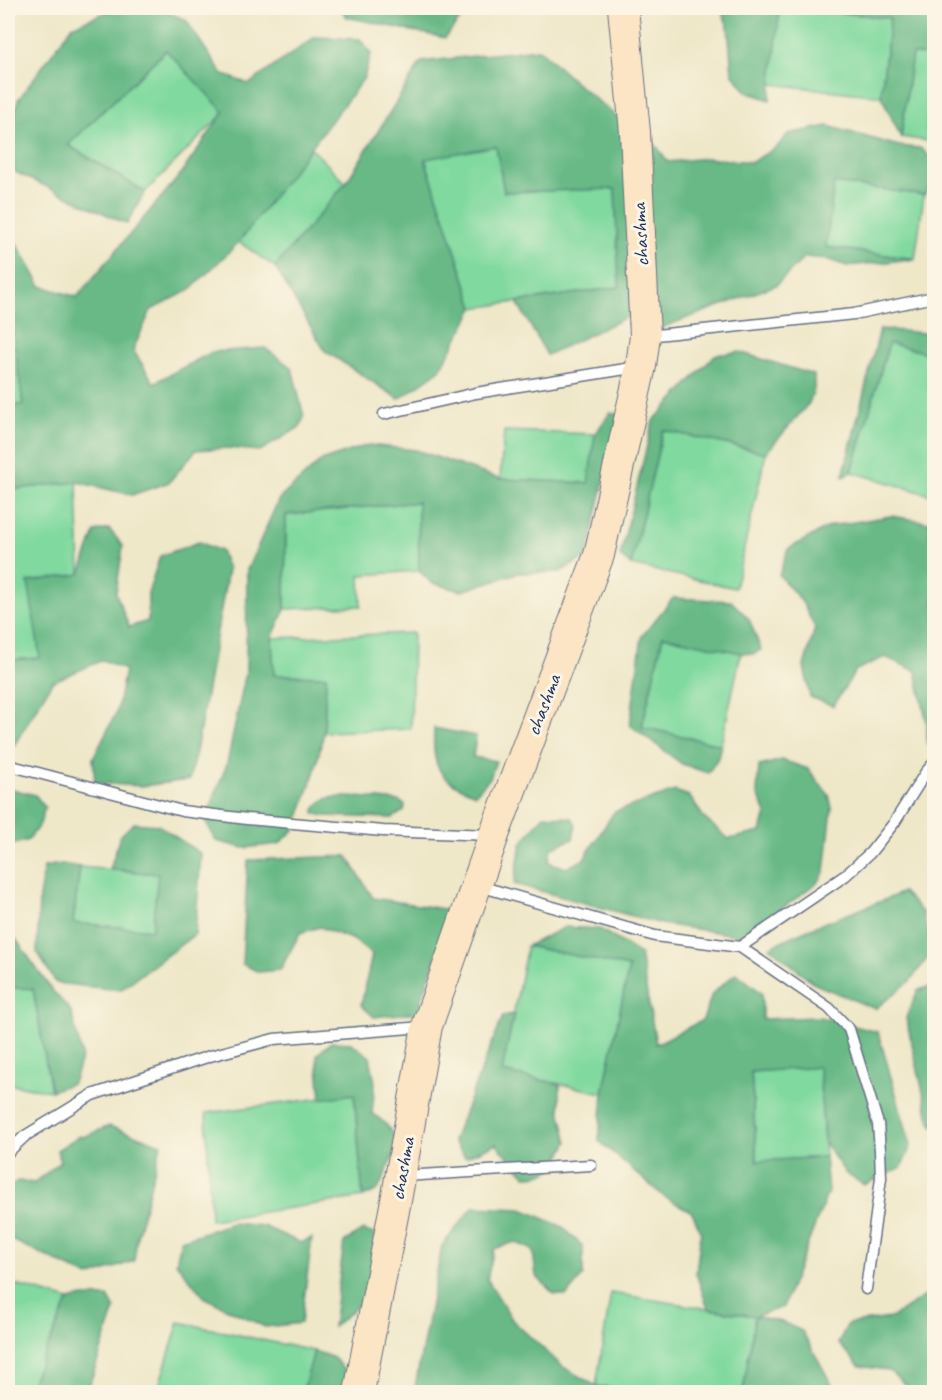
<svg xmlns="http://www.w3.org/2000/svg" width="942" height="1400" font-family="Caveat,sans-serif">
	<rect width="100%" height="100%" fill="#fcf5e5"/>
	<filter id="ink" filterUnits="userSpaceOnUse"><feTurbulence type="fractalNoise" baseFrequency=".0167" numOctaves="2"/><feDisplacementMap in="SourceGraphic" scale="12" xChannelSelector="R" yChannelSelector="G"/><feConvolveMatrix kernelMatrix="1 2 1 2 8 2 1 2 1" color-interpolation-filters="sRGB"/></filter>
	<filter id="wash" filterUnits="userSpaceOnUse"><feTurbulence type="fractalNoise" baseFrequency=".008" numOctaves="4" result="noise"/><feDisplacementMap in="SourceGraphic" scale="24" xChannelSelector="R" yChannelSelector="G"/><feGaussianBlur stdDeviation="1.35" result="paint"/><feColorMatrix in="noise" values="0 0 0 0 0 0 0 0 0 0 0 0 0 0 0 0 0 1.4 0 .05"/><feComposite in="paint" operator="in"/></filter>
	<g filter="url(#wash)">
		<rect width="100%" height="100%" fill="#eee7c8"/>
		<path fill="#80d99f" stroke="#4e847e" stroke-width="1.5" d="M780,8h20l90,10 -9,78 -110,-12z
			M166,50l59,62 -80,80 -77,-47z
			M912,53l22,3v86l-33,-5z
			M496,145l8,47 111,-3 5,98 -146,21 -49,-149z
			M310,147l36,36 -71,84 -36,-25z
			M834,183l90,12 -9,64 -90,-12z
			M8,310h2l13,95 -15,2z
			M889,342l45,13v141l-82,-24z
			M663,430l103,23 -31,135 -104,-23z
			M504,431l91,3 -6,49 -89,-4z
			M77,482l3,92 -40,85 -32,1v-170z
			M418,502l1,69 -59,4 1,31 -76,3 1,-94z
			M413,633l-2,96 -87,3 2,-56 -52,-1 -2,-37z
			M663,635l78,18 -20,92 -79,-18z
			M80,867l78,7 -6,56 -79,-7z
			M527,946l102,21 -26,126 -101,-21z
			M8,987l25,1 18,103 -43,-7z
			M819,1067l6,90 -68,5 -6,-90z
			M354,1094l9,103 -152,23 -5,-107z
			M13,1284l56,16 -42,92h-19v-93z
			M611,1293l144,23 -12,76h-105l-42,-6z
			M179,1322l135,29 -11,41h-146z"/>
		<path fill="#68b986" stroke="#427472" stroke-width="1.5" d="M116,8h43l27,12 36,54 27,10 66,-47 45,2 11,15 -7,24 -125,164 -49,48 -39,20 -18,40 21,33 58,-31 53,-4 27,20 12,49 -4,10 -40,24 -32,-3 -32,2 -27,32 -37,13 -55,-13 -69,8v-83l15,-3 -13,-93 -2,-1v-74l6,3 27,47 36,11 103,-122 44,-63 -58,-62 -98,95 77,47 -18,32 -112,-52 -7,-26 10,-46 54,-74z
			M340,8h129l-24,30 -98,-21z
			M720,8h60l-10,92 -23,-8 -15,-19 -4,-47z
			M800,8h124l10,7v41l-22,-2 -11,83 -20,-41 9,-78z
			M539,49l37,34 52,43 9,186 -90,43 -30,-53 102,-15 -4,-98 -111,3 -8,-46 -71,13 49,149 -34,62 -41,29 -74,-48 -50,-84 71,-84 75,-121z
			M828,126l71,20 21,2 14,12v21l-10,14 -90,-12 -8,64 89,12 -68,7 -21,-7 -21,-2 -29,28 -123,46 -11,-204 26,35 39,-4 45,4 25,-15 11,-13z
			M880,329l54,5v21l-45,-12 -37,129 -9,4z
			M739,352l75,23v14l-5,14 -43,50 -103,-23 -32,135 -11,-9 33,-135 62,-66z
			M610,413l9,1 -32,142 -27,16 -43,1 -55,18 -30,-8 -13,-12 -1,-69 -132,13 -1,94 -13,29 2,37 52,1 -2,56 -9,38 -20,59 -16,15 -35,4 -28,-7 -11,-21 22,-56 19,-92 1,-102 32,-71 42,-38 47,-16 48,5 84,29 88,4 7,-49z
			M891,516l37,6 6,-3v231l-7,-7v-19l-11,-53 -31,-14 -29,13 -23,36 -23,-9 -6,-31 11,-38 -13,-26 -23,-27 9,-26 42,-23z
			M109,529l14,17 -7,47 13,34 19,-6v-28l12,-37 39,-14 22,9 7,18 -32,183 -7,28 -47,6 -47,-3 -2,-25 24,-47 8,-41 -22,-10 -51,22 -40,67 -4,2v-91l32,-2 -12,-76 52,-8 15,-42z
			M673,598l58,3 18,18 12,31 -8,4 -12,-1 -78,-17 -21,91 79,18 -3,13 -10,15 -26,-9 -52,-39 12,-89z
			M434,728l42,8 -3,21 23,4 -6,17 -15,16c-37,-15 -43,-26 -41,-66z
			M782,760l26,9 21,26 3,13 -7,63 -6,10 -64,48 -20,6 -73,-11 -148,-40 7,-40 23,-29 28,3 4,7 -3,14 -22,9 -2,14 17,6 17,-8 31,-48 61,-21 14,5 16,23 24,20 32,-7 5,-19 -9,-21 2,-26z
			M8,788l27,7 10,12 -5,17 -12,16 -20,6z
			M357,797l42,4 6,4 -1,6 -12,7 -69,-2 -9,-3c5,-20 26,-15 43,-16z
			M134,823l24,2 43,29 -6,80 -75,56 -64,-7 -19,-31 2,-55 5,-30 17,-3 19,3 -7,56 79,7 6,-56 -48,-5 10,-33z
			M347,856l26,42 78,12 -33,102 -44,5 -13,-12 11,-50 -18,-15 -34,-13 -20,6 -20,37 -21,2 -17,-8 6,-104z
			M903,892l19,20 11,39 -23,30 -35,28 -60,-25 -45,-37c42,-23 89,-35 133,-55z
			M565,927l35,2 40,25 16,90 47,-24 9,-26 24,-21 26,20v26l57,-2 59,15 33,114 -10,22 -37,17 -18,-11 -22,-32 -5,-75 -68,5 6,89 68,-4 3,35 -45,115 -27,9 26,6 20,9 34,61h-93l12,-76 -47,-7 -12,-36 5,-41 -9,-20 -29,-16 -64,-55 4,-48 26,-126 -102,-21z
			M8,928l43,61 20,22 11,45 -9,27 -22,8 -18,-102 -25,-2z
			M934,986v142l-5,-10 -23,-100 12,-28z
			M514,1014l-12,58 58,12v26l8,32c-13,23 -13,34 -42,34l-30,-32 -31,13 -12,-16 50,-125z
			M331,1042l20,1 19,14 5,26 -3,30 13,10 10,13 -2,21 -15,33 -15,7 -9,-103 -33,5 -4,-44z
			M109,1126l52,18 -24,93 -3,24 -45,16 -81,-39v-51l10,-6 16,2 26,-21 -3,-12 22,-14 4,1z
			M473,1207l49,2 41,18 20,20v29l-17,20 -12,-2 -18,-18 -3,-26 -18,-8 -21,7 -7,30 26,42 50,46 33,19 42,6h-224l28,-146z
			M232,1223l31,3 38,17 11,-5 -11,85 -36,4 -60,-29 -29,-35 5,-23z
			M363,1230l13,5 -10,63 -33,29 11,-85z
			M934,1278v114h-20l-26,-22 -29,-4 -21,-23 10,-19 43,-6 39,-25z
			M84,1297h24l7,12 -28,83h-60l42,-92z
			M314,1351l20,7 16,20v14h-47z"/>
	</g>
	<g filter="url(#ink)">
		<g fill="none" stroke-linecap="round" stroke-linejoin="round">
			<g stroke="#656f83" stroke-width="13">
				<path id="lane" d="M647,336l207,-22 80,-17
					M384,414l92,-21 162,-26
					M8,765l174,46 65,8 136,12 108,4
					M479,886l176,50 85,11 106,-72 24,-22 24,-30 32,-51 8,-9
					M740,947l89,61 20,21 29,95 2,26 1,28 -15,111
					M8,1152l17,-16 67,-41 118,-39 64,-17 149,-12
					M404,1176l187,-11"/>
			</g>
			<g stroke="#656f83" stroke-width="32">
				<path id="secondary" d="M359,1392l38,-197 30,-169 67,-191 105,-280 42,-189 4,-30 -10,-204 -12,-124"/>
			</g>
			<use href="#lane" stroke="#fff" stroke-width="10"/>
			<use href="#secondary" stroke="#fce5c4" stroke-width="30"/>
		</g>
	</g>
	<g text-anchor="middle" stroke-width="6" stroke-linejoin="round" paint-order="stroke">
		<g font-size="21" fill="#1b2f5e" stroke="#fcf5e5">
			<text transform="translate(640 235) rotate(-93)" y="7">сhashma</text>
			<text transform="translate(543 705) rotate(-69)" y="7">сhashma</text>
			<text transform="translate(402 1169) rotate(-80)" y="7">сhashma</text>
		</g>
	</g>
	<rect width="942" height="1400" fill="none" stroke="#fcf5e5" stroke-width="30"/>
</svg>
